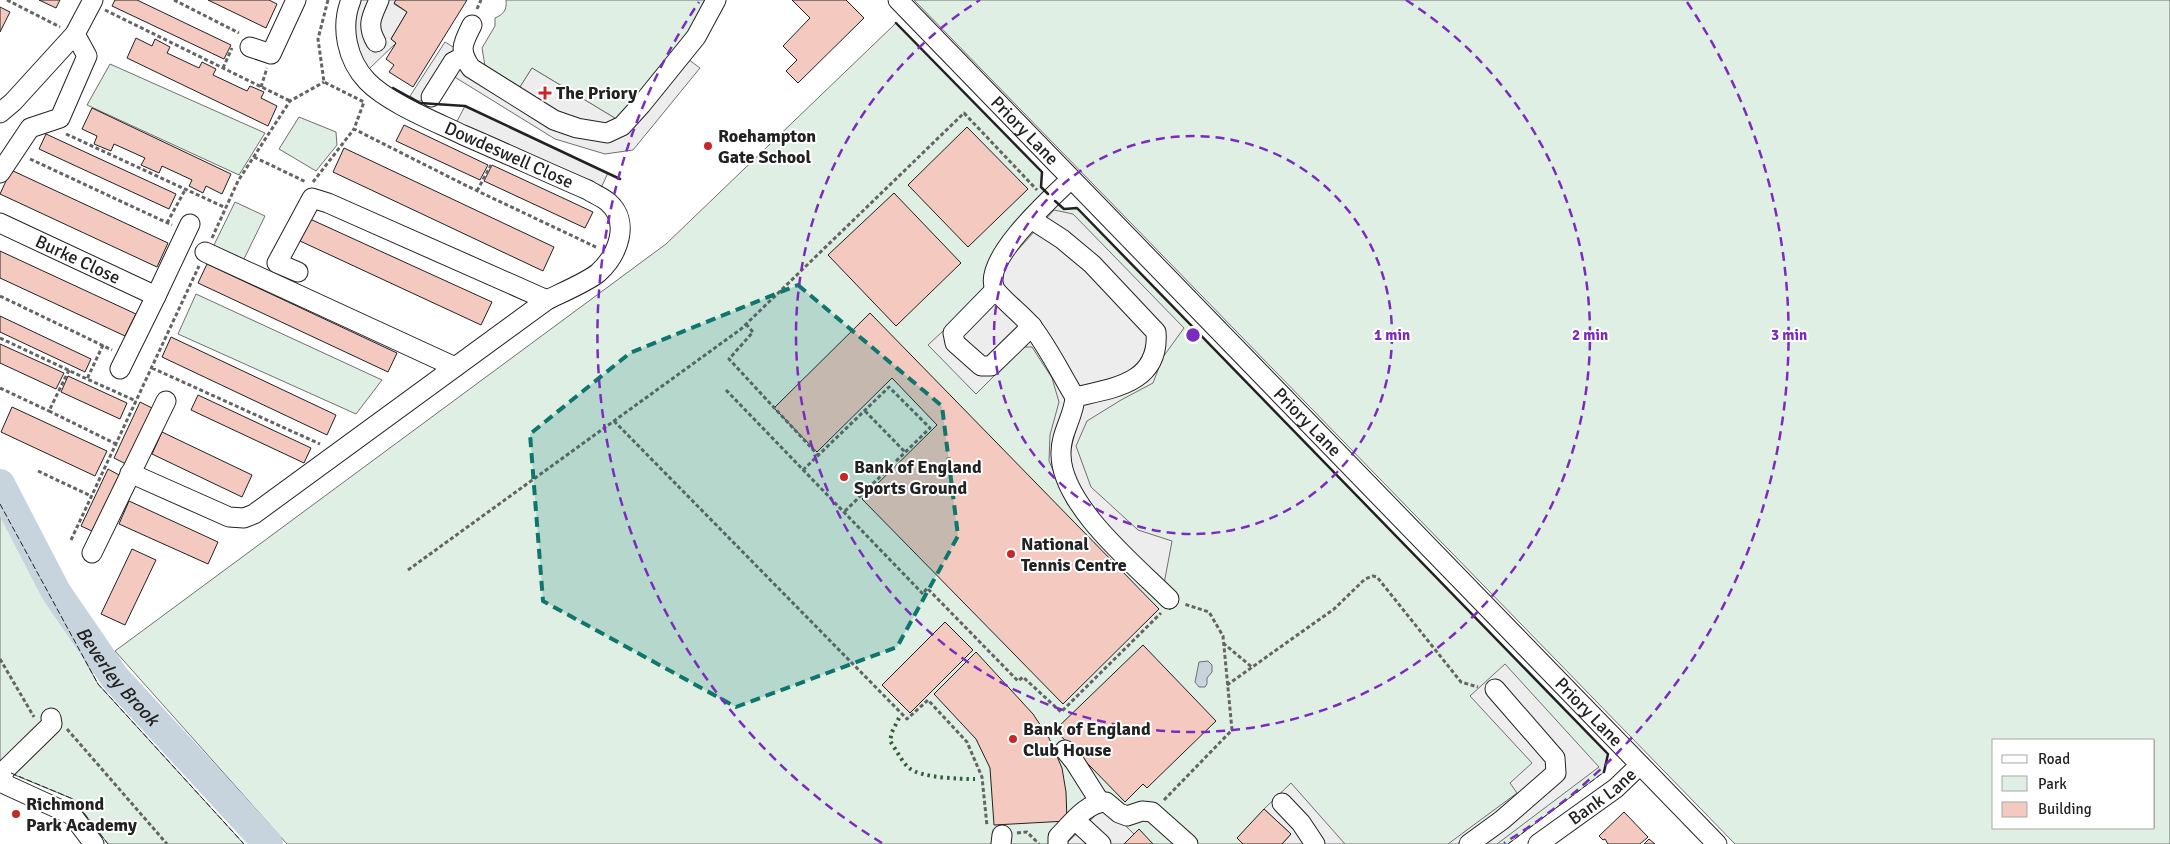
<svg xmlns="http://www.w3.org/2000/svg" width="2170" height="844" font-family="Signika,sans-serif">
	<rect width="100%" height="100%" fill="#fff"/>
	<path fill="#e0efe3" stroke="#6f6f6f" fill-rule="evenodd" d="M506,0h199l-1,7 -24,46 -62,67 -86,-52 -12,19 -35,-21 -3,-18 13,-22v-8c9,-4 12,-8 11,-18z
		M914,0h1256v844h-435zM1994,740h160v88h-160z
		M896,23l146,149 -1,15 23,22 13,-1 531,546 -4,18 -96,72h-1221l-172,-193 551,-407z
		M110,64l155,69 -26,42 -152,-70z
		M299,117l37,15 1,13 -21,26 -37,-22z
		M235,202l30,14 -22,45 -30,-14z
		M196,294l186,86 -26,34 -178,-80z
		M0,504l98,180 146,160h-136l-35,-45 -73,-30z"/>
	<path fill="#ededed" stroke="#6f6f6f" d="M361,0h35l-2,4 13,8 -16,27 5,4 -27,26 -6,-6 -10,-24 1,-24z
		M445,42l75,45 12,-19 86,52 62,-67 20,15 -67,82 -28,4 -50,-15 -102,-63 -18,25h-17l-8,-5z
		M465,106l143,67 -8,17 -145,-65z
		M1054,210l19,4 111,114 -21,29 -10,26 -32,17 -34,21 -11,25 15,41 47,43 34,11 -8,43 15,17 -9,9 -102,-105 -19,-44 1,-26 9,-33 -7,-24 -20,-31h-9l-47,47 -48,-49 58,-54 18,-26z
		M1505,664l94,103 -102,77h-49l69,-51 -7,-10 22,-20 -62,-67z
		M1291,783l54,61h-63l9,-10 -27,-25z
		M1105,806l29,28 -10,10h-58z"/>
	<path fill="#c7d3dd" stroke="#6f6f6f" d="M1208,661l4,4v7l-5,6v6l-2,3h-6l-4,-5 4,-20z"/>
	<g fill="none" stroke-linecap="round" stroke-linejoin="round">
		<path stroke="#c7d3dd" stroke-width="30" id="s1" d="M0,484l56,108 59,86 153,166"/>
	</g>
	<path fill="#f3c9c0" stroke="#222" d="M39,0h21l-4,8z
		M115,0h22l94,45 -7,14 -112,-53z
		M208,0h61l8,4 -11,24z
		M396,0h71l-54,87 -24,-15 5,-7 -8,-6 10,-16 -5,-4 16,-27 -13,-9z
		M792,0h54l18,18 -66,65 -12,-12 11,-11 -14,-14 27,-28z
		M0,7l10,5 -10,20z
		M136,38l16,8 3,-7 15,8 -3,6 32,15 3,-6 14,7 -3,6 34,16 3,-5 14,6 -3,6 16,8 -9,20 -141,-68z
		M92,108l139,66 -9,20 -16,-8 -3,7 -14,-7 3,-6 -30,-14 -3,7 -18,-8 4,-7 -31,-14 -3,7 -17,-7 3,-8 -15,-7z
		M404,125l84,40 -8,15 -84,-39z
		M967,127l61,62 -60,58 -60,-62z
		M46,134l130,60 -7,15 -130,-60z
		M344,148l210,99 -11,24 -210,-99z
		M492,165l101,47 -8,16 -101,-47z
		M11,170l157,73 -11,24 -157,-73z
		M894,193l67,70 -65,63 -68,-71z
		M310,219l182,83 -11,23 -181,-84z
		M0,251l136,63 -11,22 -125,-58z
		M207,264l190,89 -9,19 -190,-89z
		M870,313l289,296 -96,95 -201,-205 75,-74 -45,-47 -75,74 -43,-44z
		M0,316l91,43 -6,13 -85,-40z
		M171,337l165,78 -9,20 -165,-78z
		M0,344l64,29 -8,16 -56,-26z
		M68,376l59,27 -7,16 -59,-27z
		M198,395l113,53 -7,15 -113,-53z
		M140,402l12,6 -26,56 -12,-6z
		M12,407l95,44 -12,25 -94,-44z
		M162,432l90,43 -10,22 -90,-43z
		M108,469l13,7 -27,56 -13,-6z
		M129,501l89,41 -10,22 -89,-40z
		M132,549l24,11 -31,65 -24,-11z
		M945,622l28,28 -63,63 -28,-28z
		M1143,645l73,76 -69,67 -4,-4 -18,18 -70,-72z
		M976,652l57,62 16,24 13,30 4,24 1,29 -73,4 -4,-57 -14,-29 -42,-45z
		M1264,809l27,25 -9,10h-39l-6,-6z
		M1624,812l24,25 -8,7h-32l-3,-5 -2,1 -4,-4z
		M1139,829l14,15h-29z
		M1649,839l6,5h-11z"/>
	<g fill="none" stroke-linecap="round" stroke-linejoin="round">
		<g stroke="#222" stroke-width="21">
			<g id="minor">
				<path id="s2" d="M898,0l819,844"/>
				<path d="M472,25c-9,18 -14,25 -1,43l83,52 23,8 30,5 15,-7 19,-21 55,-68 20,-37"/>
				<path d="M376,42c-10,-17 -4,-26 3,-42"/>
				<path d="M250,47l21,7 25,-54"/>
				<path d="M431,97l22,-35 10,-5"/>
				<path d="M0,113l13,-11 62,-68 18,-34"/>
				<path d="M0,173l30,-45 30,-10 27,-62 -12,-22"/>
				<path d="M1071,179c-20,19 -90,82 -76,110 5,9 30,28 38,39 16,21 28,46 42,69"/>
				<path d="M1031,219l31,20 30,25 64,68c4,51 -42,56 -81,65 -1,20 -15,36 -14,58 1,51 74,110 108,144"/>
				<path id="s3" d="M0,223l156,73 -36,73"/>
				<path d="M205,252l250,115"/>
				<path d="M298,272l-21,-9 35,-65 16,5 219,97"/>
				<path d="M995,290l-42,43 2,10 26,23h10l41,-40"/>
				<path d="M156,296l34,-72"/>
				<path d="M130,473l99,44 15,1 10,-4 293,-214c14,-7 40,-18 51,-27 20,-18 33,-51 10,-71 -6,-5 -14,-8 -20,-12 -42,-18 -83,-37 -125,-55 -27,-13 -75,-32 -96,-54 -20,-21 -27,-54 -16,-81"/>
				<path d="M92,553l74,-152"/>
				<path d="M1065,750l9,11 26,41"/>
				<path d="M0,782l72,33 22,29"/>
				<path d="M0,782l5,-12 47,-46 -1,-6"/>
				<path d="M1282,803l19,20 14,21"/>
				<path d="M1075,820l26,24"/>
				<path d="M1001,844l1,-9"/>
				<path d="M1058,844v-7c13,-13 29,-35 48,-35l13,11 8,3 15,-5 10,1 36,32"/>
				<path d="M1469,844l33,-24 54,-47 -1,-15 -60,-69"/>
				<path id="s4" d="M1538,844l78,-56 24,-23"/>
			</g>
		</g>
		<path stroke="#646464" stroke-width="3" stroke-dasharray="4 2.5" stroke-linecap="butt" d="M7,0l53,27
			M174,0l65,33
			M328,0l-10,39 6,43 40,20 -10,27 113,57 131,62
			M477,9l4,-9
			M105,10l185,91
			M223,68l9,-20
			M261,87l6,-19
			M66,134l160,74
			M254,157l52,25
			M30,159l142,66
			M313,182l41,-53
			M477,191l14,-26
			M167,223l18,-33
			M212,238l26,-57 52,-80 34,-19
			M0,296l112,54
			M746,324l7,8 -24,27 89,96
			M0,338l87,41
			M103,345l-16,34 49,22
			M152,368l168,76
			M69,370l-20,41 67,33
			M0,388l49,23
			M726,390l197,204 4,-6 91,93 5,-4 38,35 100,-99
			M865,411l40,41
			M614,421l293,298 21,-19 39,42 15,35 5,49
			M803,470l86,-83 41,41 -86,84
			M38,471l53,25
			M71,540l128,-274
			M408,570l333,-241 223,-216 73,77
			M1223,643l30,25
			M0,659l34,58
			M1227,685l107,-76 31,-30 8,-3 4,1 84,105 17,5
			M67,729l100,115
			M1164,800l68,-70 -9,-94 -14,-24 -25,-8
			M1017,833l10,-1 12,12"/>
		<use href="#minor" stroke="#fff" stroke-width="19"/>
		<path stroke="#2f5e38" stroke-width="4" stroke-dasharray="2.5 4" stroke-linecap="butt" d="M899,718l-7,14 -2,9c6,8 11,20 19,27 12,10 51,11 66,11"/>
		<path stroke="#222" stroke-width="1" stroke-dasharray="6 2.5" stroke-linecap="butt" d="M0,504l98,180 146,160
			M11,773l62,26 35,45
			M1508,844l96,-72"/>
		<path stroke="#222" stroke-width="2.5" d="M896,23l146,149 -1,15 7,7
			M393,88l27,15 45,3 155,73
			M1055,201l9,8 13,-1 531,546 -4,18"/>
	</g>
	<path fill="#0f766e" fill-opacity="0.2" stroke="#0f766e" stroke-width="4" stroke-dasharray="10 6" stroke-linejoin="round" d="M798,285l144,121 16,130 -61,111 -161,60 -193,-106 -13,-167 100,-81z"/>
	<g fill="none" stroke="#7b2cbf" stroke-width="2.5" stroke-dasharray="9 6">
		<circle cx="1193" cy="335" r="199"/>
		<path d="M1406 0A397 397 0 1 1 980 0"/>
		<path d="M882 843A596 596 0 0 1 699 2M1687 2A596 596 0 0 1 1504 843"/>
	</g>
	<g fill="#c62828" stroke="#fff" stroke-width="2">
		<path d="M542.5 85.5h5v5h5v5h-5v5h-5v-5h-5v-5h5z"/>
		<circle cx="708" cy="146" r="5"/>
		<circle cx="844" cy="477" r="5"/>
		<circle cx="1011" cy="554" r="5"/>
		<circle cx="1013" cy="739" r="5"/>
		<circle cx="16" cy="814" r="5"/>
	</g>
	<g text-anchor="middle" stroke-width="4" stroke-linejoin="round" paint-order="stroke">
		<g font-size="18" font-weight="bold" fill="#222" stroke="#fff" text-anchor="start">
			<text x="556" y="99">The Priory</text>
			<text x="718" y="142">Roehampton<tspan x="718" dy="21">Gate School</tspan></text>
			<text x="854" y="473">Bank of England<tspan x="854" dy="21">Sports Ground</tspan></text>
			<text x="1021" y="550">National<tspan x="1021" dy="21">Tennis Centre</tspan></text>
			<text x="1023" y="735">Bank of England<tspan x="1023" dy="21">Club House</tspan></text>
			<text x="26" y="810">Richmond<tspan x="26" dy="21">Park Academy</tspan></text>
		</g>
		<g font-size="18" fill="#222" stroke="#fff">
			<text dy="6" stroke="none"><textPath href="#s2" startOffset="182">Priory Lane</textPath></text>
			<text transform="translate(509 155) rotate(24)" y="6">Dowdeswell Close</text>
			<text dy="6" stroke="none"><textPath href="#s3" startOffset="86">Burke Close</textPath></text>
			<text dy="6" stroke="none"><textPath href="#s2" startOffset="588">Priory Lane</textPath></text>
			<text dy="6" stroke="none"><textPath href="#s2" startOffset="992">Priory Lane</textPath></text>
			<text dy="6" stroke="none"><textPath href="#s4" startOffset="80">Bank Lane</textPath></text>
		</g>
		<g font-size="19" font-style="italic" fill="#222" stroke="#fff">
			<text dy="7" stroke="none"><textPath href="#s1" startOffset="226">Beverley Brook</textPath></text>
		</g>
	</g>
	<circle cx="1193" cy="335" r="8" fill="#7b2cbf" stroke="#fff" stroke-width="2.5"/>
	<g font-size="15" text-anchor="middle" font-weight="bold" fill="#7b2cbf" stroke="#fff" stroke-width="4" stroke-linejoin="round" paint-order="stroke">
		<text x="1392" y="340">1 min</text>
		<text x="1590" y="340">2 min</text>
		<text x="1789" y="340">3 min</text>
	</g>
	<rect x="1992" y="739" width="162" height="90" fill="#ffffff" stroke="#a7a7a7"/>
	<rect x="2002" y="755" width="25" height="8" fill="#ffffff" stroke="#a7a7a7"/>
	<text x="2038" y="764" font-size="15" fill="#222222">Road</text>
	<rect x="2002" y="776" width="25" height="15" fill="#e0efe3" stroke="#a7a7a7"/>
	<text x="2038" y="789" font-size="15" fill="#222222">Park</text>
	<rect x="2002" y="802" width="25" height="15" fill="#f3c9c0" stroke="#a7a7a7"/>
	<text x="2038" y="814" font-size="15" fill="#222222">Building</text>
</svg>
